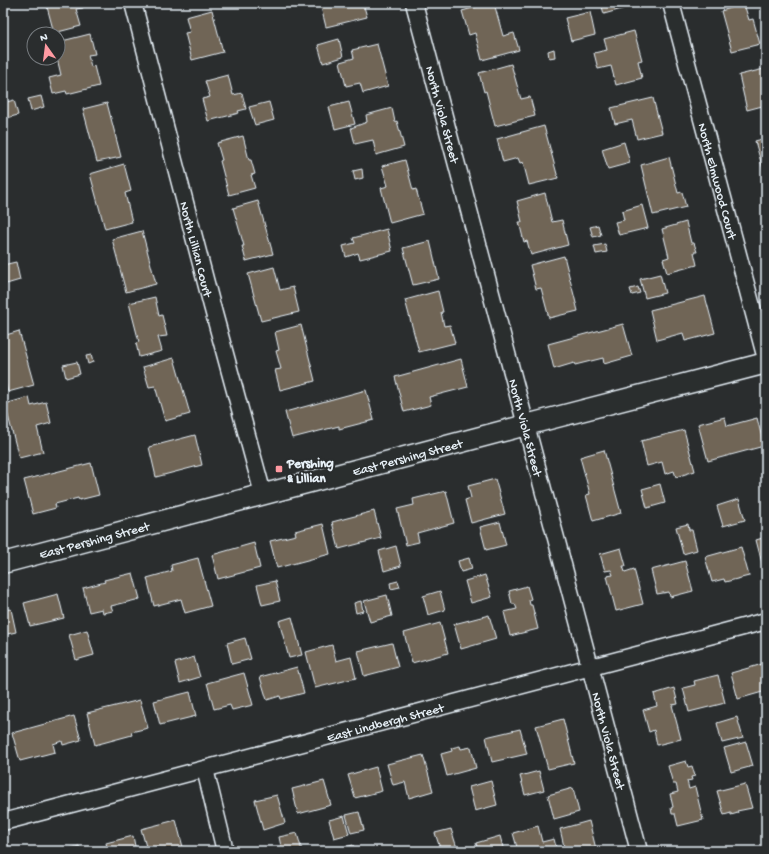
<svg xmlns="http://www.w3.org/2000/svg" width="769" height="854" font-family="'Gochi Hand',sans-serif">
	<rect width="100%" height="100%" fill="#2a2d2e"/>
	<filter id="ink" filterUnits="userSpaceOnUse"><feTurbulence type="fractalNoise" baseFrequency=".025" numOctaves="2"/><feDisplacementMap in="SourceGraphic" scale="8" xChannelSelector="R" yChannelSelector="G"/><feConvolveMatrix kernelMatrix="1 2 1 2 8 2 1 2 1" color-interpolation-filters="sRGB"/></filter>
	<g filter="url(#ink)">
		<path fill="#706557" stroke="#e8f1f8" d="M46,3h36l1,5 -7,1 5,17 -27,7z
			M320,3h43l4,14 -41,10z
			M490,3h4l9,33 11,-3 5,17 -37,10 -7,-27 -6,2 -7,-24z
			M591,3h37l1,4 -25,7 -3,-11 -9,3z
			M744,4l5,16 4,-1 7,25 -28,7 -11,-40z
			M212,10l11,42 -31,8 -7,-27 5,-1 -4,-15z
			M590,12l5,23 -24,6 -6,-23z
			M634,31l8,29 -4,1 4,17 -26,7 -5,-19 -13,3 -4,-16 13,-3 -3,-11z
			M90,34l5,20 -7,1 3,12 3,-1 5,20 -32,8 -1,-3 -13,3 -4,-16 12,-3 -4,-17h1v-16z
			M339,39l4,18 -20,6 -5,-18z
			M377,44l11,42 -25,7 -3,-10 -14,3 -6,-24 14,-4 -2,-8z
			M554,49l1,8 -6,1 -1,-7z
			M511,64l10,35 9,-2 5,19 -40,10 -9,-35 -2,1 -5,-19z
			M764,69l2,10v26l-19,5 -8,-35z
			M228,75l5,20 9,-2 4,16 -8,2 1,2 -31,8 -6,-22 8,-2 -5,-16z
			M41,96l3,11 -13,4 -3,-12z
			M653,98l9,35 -25,6 -5,-19 -17,4 -4,-16z
			M14,100l4,15 -15,4v-16z
			M269,102l5,18 -19,5 -6,-18z
			M349,102l6,22 -20,5 -6,-22z
			M107,103l14,54 -24,5 -14,-53z
			M392,108l3,14 2,-1 7,26 -28,8 -3,-15 -18,4 -4,-16 16,-6 -1,-7z
			M544,126l14,52 -29,7 -6,-23 -3,1 -2,-5 -15,4 -6,-23z
			M243,136l6,24h2l4,14 -4,1 4,13 -26,7 -9,-34 2,-1 -5,-17z
			M766,138v42l-11,-39z
			M624,142l6,21 -22,6 -6,-20z
			M669,157l9,36 4,-1 4,15 -33,8 -12,-50z
			M405,160l8,30 3,-1 7,25 -33,9 -9,-35 7,-2 -6,-20z
			M124,164l7,27 -6,2 7,29 -27,7 -15,-55z
			M362,169l1,9 -8,2 -2,-9z
			M545,193l7,29 10,-2 6,25 -37,10 -4,-14 -3,1 -5,-20h3l-5,-21z
			M258,201l15,53 -27,7 -4,-15h2l-11,-38z
			M642,205l6,23 -29,7 -4,-13 9,-2 -2,-9z
			M686,222l5,21h3l3,9h-3l3,13 -30,8 -4,-14 6,-2 -7,-28z
			M598,225l3,10 -8,2 -3,-10z
			M387,229l5,22 -32,8 -2,-6 -12,4 -3,-11 12,-3 -2,-5z
			M142,231l14,53 -30,8 -14,-53z
			M430,241l9,38 -26,6 -10,-37z
			M605,244l2,8 -11,2 -2,-8z
			M564,256l14,55 -29,7 -8,-30 -5,1 -6,-24z
			M16,262l4,18 -17,5v-20z
			M274,267l6,23 13,-3 6,25 -38,9 -13,-47z
			M660,274l5,19 -20,5 -5,-19z
			M638,287l2,6 -8,2 -2,-6z
			M438,291l5,21h-2l3,14 6,-1 5,18 -36,9 -14,-52z
			M705,296l10,37 -30,8 -2,-8 -26,7 -7,-30z
			M155,297l4,19 3,-1 5,21 -9,1 4,14 -23,6 -3,-14 3,-1 -10,-39z
			M623,324l9,32 -28,8 -1,-6 -28,7 -1,-2 -20,6 -6,-25z
			M301,325l14,56 -35,9 -5,-20 6,-1 -5,-18 3,-1 -4,-18z
			M19,331l15,54 -26,7 -5,-16v-40z
			M91,355l2,7 -5,2 -2,-8z
			M174,358l16,56 -25,7 -10,-35 -6,1 -6,-20z
			M461,359l7,28 -39,10 2,8 -27,7 -9,-35z
			M77,362l3,12 -14,4 -3,-13z
			M366,390l8,30 -35,9v-3l-47,12 -7,-26z
			M29,397l2,9 15,-4 5,21 -14,4 6,25 -24,6 -14,-54z
			M725,417l2,9 30,-8 7,28 -56,15 -10,-37z
			M684,430l11,41 -19,6 -2,-6 -9,3 -3,-12 -15,4 -6,-25z
			M195,435l7,30 -46,12 -7,-30z
			M604,450l17,63 -28,8 -7,-26 4,-1 -10,-37z
			M91,463l8,32 -20,5 -1,-2 -23,6 1,4 -23,6 -9,-34z
			M495,479l10,35 -34,9 -6,-23 6,-2 -3,-12z
			M660,484l5,19 -18,5 -5,-19z
			M446,491l8,32 -37,10 2,9 -13,3 -9,-36 17,-4 -1,-6z
			M739,499l6,21 -22,6 -6,-20z
			M374,511l7,27 -42,11 -7,-27z
			M500,522l6,23 -20,5 -6,-23z
			M323,524l7,30 -53,14 -7,-27 26,-6 -1,-4z
			M688,524l1,6h3l5,20 -14,4 -7,-27z
			M766,537v30h-3l-7,-27z
			M254,543l6,25 -42,11 -6,-24z
			M396,546l5,20 -17,5 -5,-20z
			M741,547l8,29 -24,6 -1,-3 -12,3 -7,-25z
			M621,548l5,18h-3l2,6 9,-3 9,35 -27,7 -9,-35 6,-1 -2,-5 -6,1 -5,-17z
			M198,558l13,48 -26,7 -4,-14 -27,7 -7,-28 25,-7 -1,-6z
			M469,558l3,11 -11,3 -3,-11z
			M685,561l8,30 -23,6 -1,-5 -12,2 -6,-24z
			M133,573l7,26 -29,7 2,5 -10,2 -1,-4 -13,3 -6,-24 22,-6 -1,-2z
			M485,575l7,22 -21,6 -6,-22z
			M275,581l5,20 -18,4 -5,-20z
			M398,581l2,6 -9,2 -1,-6z
			M527,586l4,13 -2,1 1,5h2l6,24 -28,7 -6,-24 13,-3 -2,-5h-3l-3,-13z
			M440,591l5,19 -17,5 -5,-19z
			M58,594l6,24 -34,8 -6,-23z
			M387,595l5,21 -22,6 -6,-21z
			M361,601l2,10 -7,2 -2,-10z
			M11,609l5,23 -13,3v-25z
			M489,615l7,24 -35,10 -7,-25z
			M292,617l10,38 -13,3 -10,-37z
			M440,623l8,30 -36,10 -8,-30z
			M87,630l7,25 -18,5 -7,-25z
			M245,638l6,21 -19,5 -5,-21z
			M392,643l6,24 -34,9 -6,-25z
			M332,645l4,16 15,-4 5,21 -41,10 -9,-36z
			M194,657l6,20 -20,6 -5,-20z
			M766,663v28l-28,8 -7,-26z
			M297,667l7,26 -23,6 -1,-3 -13,4 -7,-23z
			M244,673l9,32 -21,5 -2,-5 -16,4 -7,-26z
			M718,675l7,28 -36,9 -6,-24 12,-3 -1,-4z
			M674,688l4,16 -6,1 9,34 -24,6 -3,-15 -5,2 -6,-22 14,-4 -3,-12z
			M190,692l6,24 -36,9 -6,-24z
			M140,700l8,28 -17,4 1,3 -37,10 -8,-32z
			M74,716l7,24 -18,5 -1,-4 -9,3 2,8 -35,9 -8,-28z
			M737,717l6,21 -21,5 -5,-20z
			M563,719l11,44 -26,6 -12,-43z
			M520,729l7,25 -35,8 -6,-25z
			M746,742l7,24 -22,6 -7,-24z
			M460,746l1,3 10,-2 5,21 -29,8 -6,-22 11,-3 -1,-3z
			M423,755l10,36 -24,7 -4,-16 -12,3 -6,-21z
			M686,761l2,6 4,-1 3,10 -4,1 1,3 -5,1 2,8 6,-2 8,33 -25,6 -3,-12h-3l-1,-6 2,-1 -3,-13 8,-2 -2,-8h-3l-5,-18z
			M376,767l6,24 -27,7 -7,-23z
			M539,771l5,19 -19,5 -5,-19z
			M766,776v14l-4,-13z
			M324,781l7,24 -33,9 -6,-25z
			M491,781l6,24 -22,6 -6,-24z
			M745,784l7,24 -15,3 1,2 -7,2v-2l-7,2 -7,-24z
			M573,788l6,24 -25,7 -6,-24z
			M277,795l8,28 -22,7 -8,-30z
			M359,812l5,18 -13,3 -5,-18z
			M344,816l5,18 -15,4 -5,-18z
			M176,820l8,31h-26l-1,-4 -10,3 -6,-21z
			M589,821l7,28 -7,2h-24l-5,-22z
			M538,826l4,16 12,-3 3,12h-39l-5,-18z
			M451,829l6,19 -16,3 -6,-18z
			M297,833l5,18h-20l-3,-14z
			M133,836l3,15h-28l-2,-8z
			M500,836l4,15h-26l-2,-8z
			M353,845l2,6h-12l-1,-3z
			M79,846l2,5h-21z"/>
		<g fill="none" stroke-linecap="round" stroke-linejoin="round">
			<g stroke="#e8f1f8" stroke-width="19">
				<g id="minor">
					<path id="s1" d="M133,3l79,303 51,188"/>
					<path id="s2" d="M414,3l225,848"/>
					<path id="s3" d="M671,3l95,356"/>
					<path d="M205,769l20,82"/>
					<path id="s4" d="M3,822l763,-201"/>
				</g>
			</g>
			<g stroke="#e8f1f8" stroke-width="23">
				<g id="tertiary">
					<path id="s5" d="M3,563l523,-138 240,-62"/>
				</g>
			</g>
			<use href="#minor" stroke="#2a2d2e" stroke-width="16"/>
			<use href="#tertiary" stroke="#2a2d2e" stroke-width="20"/>
		</g>
	</g>
	<rect fill="#ff9aa2" stroke="#2a2d2e" stroke-width="1.5" x="275" y="465" width="8" height="8" rx="2"/>
	<g text-anchor="middle" stroke-width="4" stroke-linejoin="round" paint-order="stroke">
		<g font-size="13" fill="#e8f1f8" stroke="#2a2d2e">
			<text dy="5" stroke="none"><textPath href="#s2" startOffset="115">North Viola Street</textPath></text>
			<text dy="5" stroke="none"><textPath href="#s3" startOffset="184">North Elmwood Court</textPath></text>
			<text dy="5" stroke="none"><textPath href="#s1" startOffset="254">North Lillian Court</textPath></text>
			<text dy="5" stroke="none"><textPath href="#s2" startOffset="439">North Viola Street</textPath></text>
			<text dy="5" stroke="none"><textPath href="#s5" startOffset="418">East Pershing Street</textPath></text>
			<text dy="5" stroke="none"><textPath href="#s5" startOffset="94">East Pershing Street</textPath></text>
			<text dy="5" stroke="none"><textPath href="#s4" startOffset="395">East Lindbergh Street</textPath></text>
			<text dy="5" stroke="none"><textPath href="#s2" startOffset="763">North Viola Street</textPath></text>
		</g>
		<g font-size="13" font-weight="bold" fill="#e8f1f8" stroke="#2a2d2e" text-anchor="start">
			<text x="287" y="467">Pershing<tspan x="287" dy="15">&amp; Lillian</tspan></text>
		</g>
	</g>
	<rect width="769" height="854" fill="none" stroke="#2a2d2e" stroke-width="16"/>
	<rect x="8" y="8" width="753" height="838" fill="none" stroke="#e8f1f8" stroke-width="1.5" filter="url(#ink)"/>
	<g transform="translate(46 46) rotate(346)"><circle r="19" fill="#2a2d2e" stroke="#767b7f"/>
	<path d="M0-3L7 15L0 10L-7 15Z" fill="#ff9aa2"/>
	<text y="-6" font-size="11" font-weight="bold" text-anchor="middle" fill="#e8f1f8">N</text>
	</g>
</svg>
